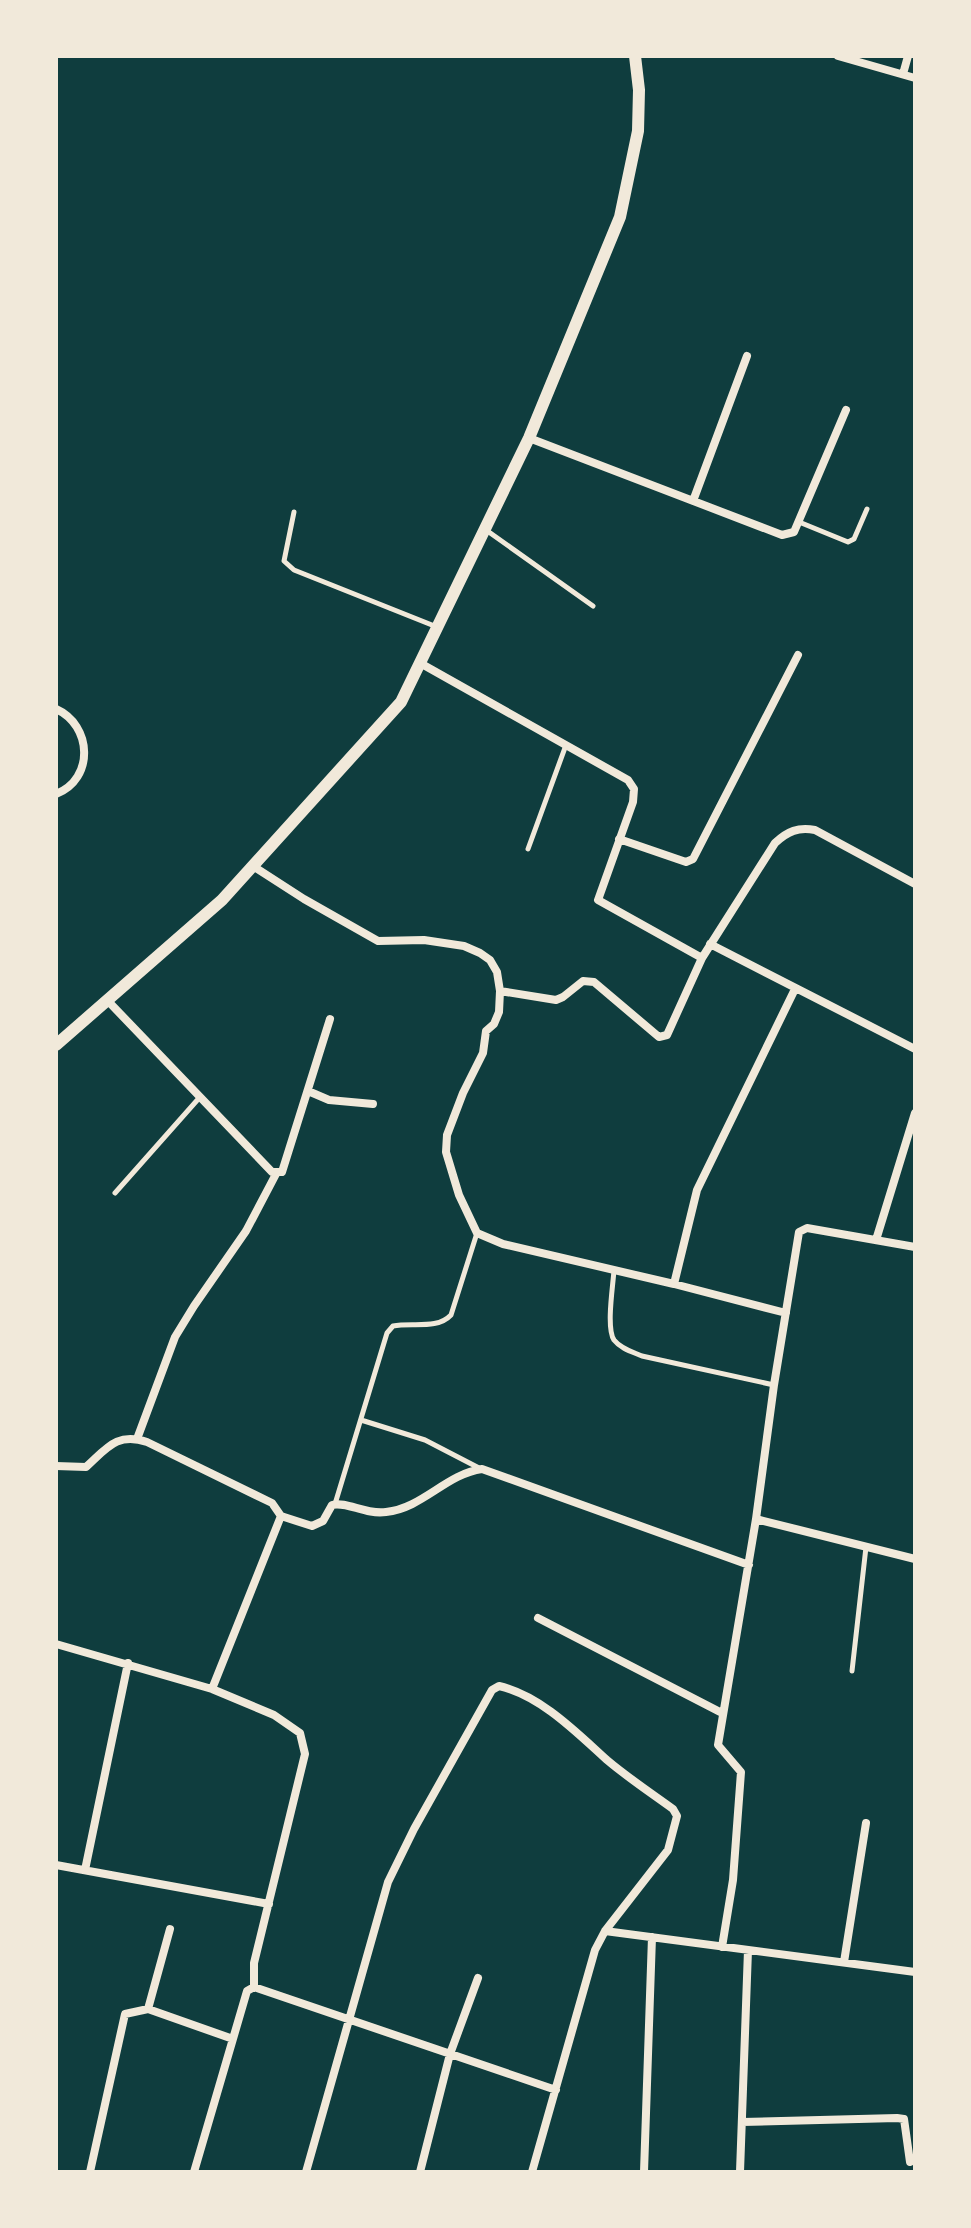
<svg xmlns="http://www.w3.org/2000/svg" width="971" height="2228" font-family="Karla,sans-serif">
	<rect width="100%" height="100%" fill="#0f3d3e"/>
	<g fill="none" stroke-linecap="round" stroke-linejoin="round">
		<path stroke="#f1e9da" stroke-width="5" d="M294,512l-10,49 10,9 143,57
			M799,522l49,20 6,-3 13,-30
			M486,530l107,76
			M528,849l38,-104
			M115,1193l85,-96
			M614,1270c-1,16 -8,58 0,70 7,9 19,12 28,16l132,29
			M361,1420l64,20 56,29
			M335,1504l52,-171 6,-7c19,-4 44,4 58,-11l26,-82
			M852,1671l14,-124"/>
		<path stroke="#f1e9da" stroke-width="8" d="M838,56l77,22
			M903,74l5,-18
			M529,438l253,97 12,-3 52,-122
			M693,501l54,-145
			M420,663l208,117 6,9 -1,13 -35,98 104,58
			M56,709c36,16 39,70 0,85
			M619,839l67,23 7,-3 105,-204
			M253,866l51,33 74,42 46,-1 40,6 16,7 10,7 7,12 3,19 -1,21 -5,12 -8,7 -3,22 -20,40 -16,42 -1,17 13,43 18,38 26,11 171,40 112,29
			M710,944l205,105
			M500,991l56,9 7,-3 20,-16 11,1 65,55 8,-2 35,-77 73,-115c13,-12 23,-16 40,-13l100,54
			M107,1000l165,172h10l48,-153
			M308,1091l21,9 44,4
			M876,1240l39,-127
			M674,1284l23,-94 98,-201
			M137,1439l38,-102 19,-31 52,-75 30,-57
			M56,1466l30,1c21,-19 31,-35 61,-25l125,61 9,13 -69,173
			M281,1516l31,10 11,-5 9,-16c15,-4 33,10 54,7 37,-4 60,-38 96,-43l267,96
			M756,1519l159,40
			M538,1618l184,95
			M56,1644l156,45 62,26 26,18 5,21 -51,209v24
			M56,1865l213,39
			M85,1870l43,-207
			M605,1931l310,41
			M722,1947l11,-67 8,-108 -23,-27 38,-226 18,-134 25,-153 8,-4 108,19
			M844,1962l22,-139
			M148,2009l22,-80
			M742,2122l155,-4 7,1 6,43
			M90,2172l35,-158 23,-5 85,30
			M194,2172l53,-181 7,-4 302,103
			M306,2172l82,-290 26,-53 78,-139 7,-4c42,10 77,46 108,74 20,17 44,33 66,49l4,7 -9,34 -63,81 -10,19 -63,222
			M420,2172l30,-118 28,-76
			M644,2172l8,-235
			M740,2172l8,-222"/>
		<path stroke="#f1e9da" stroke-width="12" d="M56,1045l166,-145 179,-198 128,-264 91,-221 18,-86 1,-41 -4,-34"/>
	</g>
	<rect width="971" height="2228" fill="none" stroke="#f1e9da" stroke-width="116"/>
</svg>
